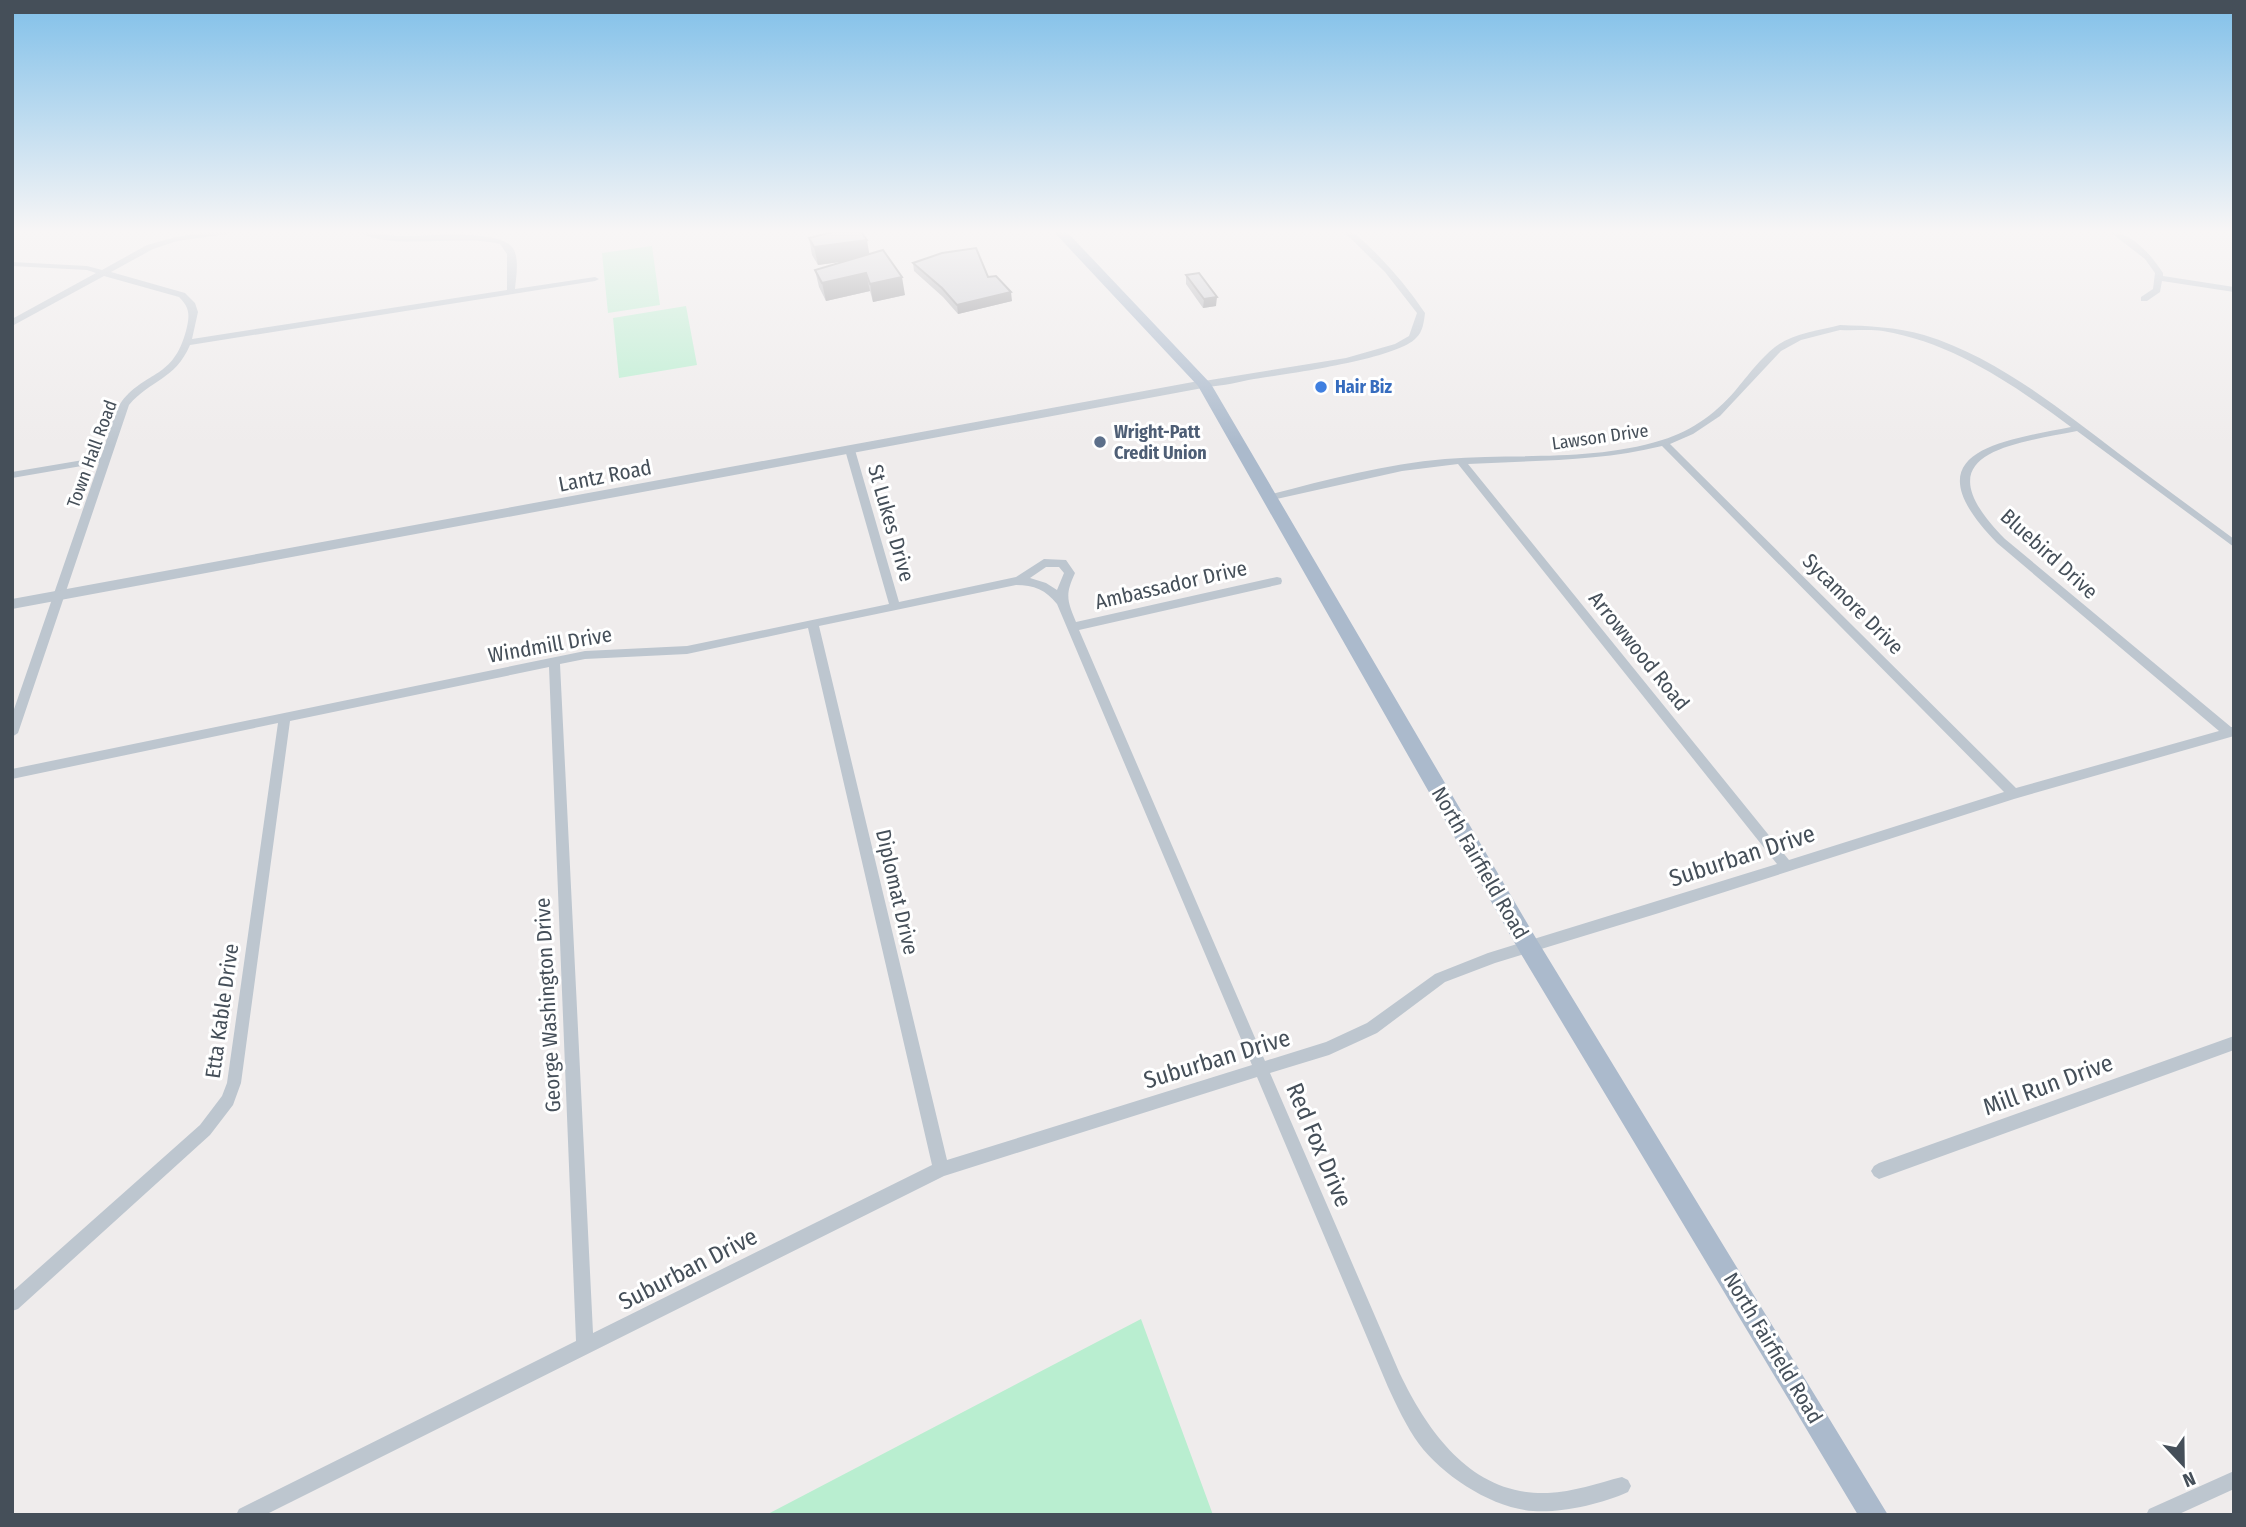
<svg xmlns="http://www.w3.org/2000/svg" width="2246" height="1527" font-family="'Fira Sans Condensed',sans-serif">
	<rect width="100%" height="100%" fill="#efecec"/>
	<path fill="#b9eed0" d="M652,246l8,59 -52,8 -6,-60z
		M686,306l11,59 -78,13 -6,-60z
		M1141,1319l72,196h-447z"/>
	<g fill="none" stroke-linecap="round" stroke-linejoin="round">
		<path fill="#bdc6cf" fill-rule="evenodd" d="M209,232h22l-4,2 -50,7 -24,8 -42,23 74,21 10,10 3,9 -6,27 315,-49v-36l-7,-10c-40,-10 -110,7 -141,-12 13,0 25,3 38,4 24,1 100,-8 115,11 8,10 4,30 3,42l80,-12 4,2 -4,2 -405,64c-15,35 -40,35 -61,60l-111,328 -6,4v-22l87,-252 -87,15v-6l89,-15c6,-16 12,-44 21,-56 25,-31 51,-22 64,-70 4,-16 4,-23 -7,-34l-75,-21 -92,50v-7l84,-46 -9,-3 -75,-4v-4l75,4 15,4 45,-25 29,-8z
			M1344,232h9c28,24 52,51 72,81 -1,8 -2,19 -9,25 -19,21 -129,36 -162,41 -17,3 -36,9 -53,7v-4l3,-1 142,-23 49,-14 14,-8 8,-23 -32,-41z
			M2110,232c22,0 42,24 53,41v3l71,11v5l-72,-11 -2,11 -13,9h-6v-4l12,-8 2,-16 -10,-14z
			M1840,325c29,1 56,2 84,10 72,22 135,73 194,118 38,29 77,57 116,86v8l-157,-116c-71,14 -156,23 -72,108l226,188h3v9l-220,63 -355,114 -164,50 -50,19 -68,51 -48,22 -59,18 130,301c29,60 73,122 148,119 25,-1 50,-10 74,-16l6,3 3,6 -3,6c-26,12 -66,21 -95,19 -41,-3 -90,-35 -114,-67 -13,-18 -22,-38 -31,-57l-131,-310 -313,99 -679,339h-29l3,-6 337,-168 -27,-674 -259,54 -49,362 -8,22 -23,30 -192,174 -6,2v-19l188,-167 22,-29 5,-13 51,-360 -266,56v-10l573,-118 102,-5 202,-42 -44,-154 5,-3 5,3 44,152 117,-25 28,-18 22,1 9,13c-10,22 -8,27 1,49l201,-45 4,1 1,3 -1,3 -4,1 -198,45 186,431 61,-19 41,-19 68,-49 53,-21 289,-89 -319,-400 -56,7 -130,29 -4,-1v-4c58,-15 118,-31 177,-36 72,-6 147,3 217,-19 31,-9 57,-29 77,-54 11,-13 22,-28 36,-39 18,-14 43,-16 65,-22zM1840,330c14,1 29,-1 43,1 71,12 131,54 188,96 -78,15 -161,27 -74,116l222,188 -203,57 -346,-344 23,-10 27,-18 61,-65 20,-11zM1662,446l342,346 -215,68 -321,-396c66,-4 130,-2 194,-18zM1046,567h13l5,6 -7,17 -11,-7 -16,-5zM1016,585c18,0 30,5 41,19l195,461 -305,95 -128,-534zM808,628l124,537 -339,168 -33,-669 25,-5 102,-5z
			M2234,1036v14l-355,129 -5,-3 -3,-5 3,-5 5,-3z
			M2234,1471v18l-57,26h-31l3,-6z"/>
		<path fill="#bdc6cf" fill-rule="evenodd" d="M1204,380l4,1v6l-1196,222v-10z"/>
		<path fill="#abbacc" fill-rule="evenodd" d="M1054,232h13l144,152 326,556 351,575h-30l-337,-561 -323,-568z"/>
	</g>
	<path fill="#adafb4" d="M809,238l60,16 36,41 -32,7 -3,-11 -44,10 -7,-14 -4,-17 30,-9 -27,4 -6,-10z
		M913,263l75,14 24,24 -54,13 -15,-17 -29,-26z
		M1186,275l30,31 -13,2 -17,-24z"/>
	<path fill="#8d8e92" d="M867,240l3,18 -52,7 -4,-18z
		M866,273l4,18 -44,10 -4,-18z
		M902,277l3,18 -32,7 -3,-18z
		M1011,292l1,9 -54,13 -1,-9z
		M1217,297l-1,9 -13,2 1,-9z"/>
	<path fill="#c9cbd1" stroke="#8d8e92" stroke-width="2" d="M833,232h28l6,8 -53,7 -5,-9z
		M976,248l12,29 8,-1 15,16 -54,13 -15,-17 -29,-25 29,-10z
		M883,250l19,27 -32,7 -4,-11 -44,10 -7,-13z
		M1199,273l18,24 -13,2 -18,-24z"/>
	<linearGradient id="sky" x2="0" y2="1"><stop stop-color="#81c0e9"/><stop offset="0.52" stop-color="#f8f6f6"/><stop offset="1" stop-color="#f8f6f6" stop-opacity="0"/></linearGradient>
	<rect width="2246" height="446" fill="url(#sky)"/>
	<circle fill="#3f7fe0" stroke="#fff" stroke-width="2.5" cx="1321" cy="387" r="7"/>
	<circle fill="#5c6f8a" stroke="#fff" stroke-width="2.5" cx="1100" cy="442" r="7"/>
	<g text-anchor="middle" stroke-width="6" stroke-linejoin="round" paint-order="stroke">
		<g font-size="18" font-weight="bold" fill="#366cbe" stroke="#fff" text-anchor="start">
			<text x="1335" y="393">Hair Biz</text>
		</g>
		<g font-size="18" font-weight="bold" fill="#4e5e75" stroke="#fff" text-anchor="start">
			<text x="1114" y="438">Wright-Patt<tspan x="1114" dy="21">Credit Union</tspan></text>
		</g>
		<g font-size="18" fill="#454f59" stroke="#fff">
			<text transform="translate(1600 437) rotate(-8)" y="6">Lawson Drive</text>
			<text transform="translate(92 454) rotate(-70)" y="6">Town Hall Road</text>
		</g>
		<g font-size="21" fill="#454f59" stroke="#fff">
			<text transform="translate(605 476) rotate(-11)" y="7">Lantz Road</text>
			<text transform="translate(891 523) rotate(74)" y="7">St Lukes Drive</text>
			<text transform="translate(2049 554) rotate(42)" y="7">Bluebird Drive</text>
			<text transform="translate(1171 585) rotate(-13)" y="7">Ambassador Drive</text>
			<text transform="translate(1853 604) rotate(45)" y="7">Sycamore Drive</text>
			<text transform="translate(550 645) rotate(-10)" y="7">Windmill Drive</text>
			<text transform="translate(1639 651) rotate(51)" y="7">Arrowwood Road</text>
			<text transform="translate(1480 863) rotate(60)" y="7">North Fairfield Road</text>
			<text transform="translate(897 892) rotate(77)" y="7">Diplomat Drive</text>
			<text transform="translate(548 1005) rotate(-93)" y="7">George Washington Drive</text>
			<text transform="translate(222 1011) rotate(-82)" y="7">Etta Kable Drive</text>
			<text transform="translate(1773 1348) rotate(59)" y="7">North Fairfield Road</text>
		</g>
		<g font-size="24" fill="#454f59" stroke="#fff">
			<text transform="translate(1742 856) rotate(-18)" y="8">Suburban Drive</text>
			<text transform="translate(1217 1059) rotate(-17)" y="8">Suburban Drive</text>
			<text transform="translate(2048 1085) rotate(-20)" y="8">Mill Run Drive</text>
			<text transform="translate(1319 1145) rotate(67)" y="8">Red Fox Drive</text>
			<text transform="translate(688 1269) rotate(-27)" y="8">Suburban Drive</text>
		</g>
	</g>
	<rect width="2246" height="1527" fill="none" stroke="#454f59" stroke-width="28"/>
	<g transform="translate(2183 1464) rotate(158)" stroke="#ffffff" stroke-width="5" paint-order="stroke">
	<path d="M0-5L12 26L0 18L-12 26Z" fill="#454f59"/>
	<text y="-10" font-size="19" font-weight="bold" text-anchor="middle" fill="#454f59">N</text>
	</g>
</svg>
